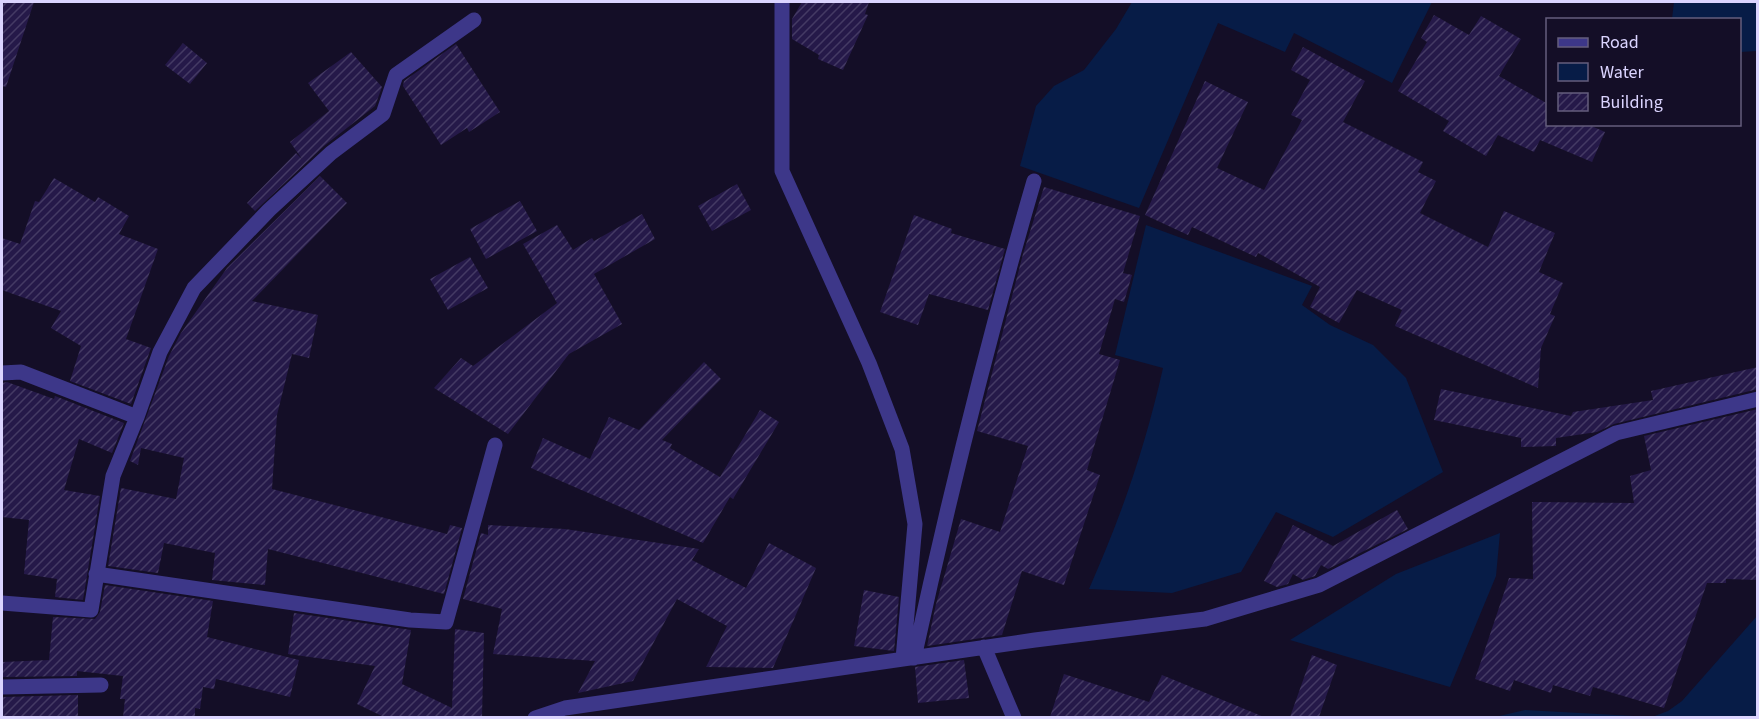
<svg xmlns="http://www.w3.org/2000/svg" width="1759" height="719" font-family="'Source Sans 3',sans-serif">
	<defs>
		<pattern id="building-hatch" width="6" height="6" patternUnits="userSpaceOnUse" patternTransform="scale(1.5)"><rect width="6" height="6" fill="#251949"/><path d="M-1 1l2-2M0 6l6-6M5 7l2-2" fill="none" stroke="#443a64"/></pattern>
	</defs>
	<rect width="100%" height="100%" fill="#140e27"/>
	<path fill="#071c47" d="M1132,2h300l-40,81 -98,-50 -9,19 -67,-29 -79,185 -119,-42 16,-60 18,-20 30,-16 32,-41z
		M1674,2h83v49l-17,1v-32l-68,-1z
		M1146,225l166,61 -10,19 28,20 43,20 33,33 37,94 -110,65 -57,-25 -35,60 -69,21 -83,-4c33,-75 56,-141 74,-221l-48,-13z
		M1500,533l-4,43 -46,111 -160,-47 106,-66z
		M1757,616v101h-262l30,-7 127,7 16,-6 14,-10z"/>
	<path fill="url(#building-hatch)" d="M2,2h32l-28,85 -4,-1z
		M802,2h67l-4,12 3,1 -25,55 -25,-11 1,-4 -27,-16v-20z
		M1434,15l35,20 12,-19 40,23 -22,37 49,28v20h39l18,8 -13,30 -52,-22 -6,12 -36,-17 -12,21 -43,-25 6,-10 -51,-30 29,-49 -6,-4z
		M183,43l24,20 -17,21 -25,-19z
		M456,44l44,68 -31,20 -2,-4 -26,17 -38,-59 1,-5z
		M1303,47l62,34 -22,41 80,40 -5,10 18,9 -16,32 68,34 16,-36 51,22 -16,39 24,11 -13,31 5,2 -14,32 -3,40 -143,-62 7,-16 -45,-20 -18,33 -29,-16 10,-20 -62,-34 -2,4 -64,-30 -4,8 -43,-20 60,-134 43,21 -31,66 47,22 38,-70 -11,-5 19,-35 -19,-10z
		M351,52l31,35 -7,19 -51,40 -69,65 -8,-8 49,-50 6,6 -12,-17 39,-31 -21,-28z
		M320,176l27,27 -95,98 66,14 -9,43 -17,-4 -15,61 -5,74 175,45 3,-9 12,3 -18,66 -176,-45 -3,36 -53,-5 3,-27 -51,-10 -6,30 -50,-7 13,-78 55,11 8,-41 -43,-10 -3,17 -8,-4 39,-105 12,-23 46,-65z
		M54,178l41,24 3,-5 31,19 -10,18 39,15 -32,90 25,9 -20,56 -61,-23 11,-35 -30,-18 10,-17 -59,-21v-52l18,6 15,-43 4,1z
		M737,184l14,26 -39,21 -14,-25z
		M1044,187l96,29 -17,57 9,2 -8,27 -9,-3 -16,55 21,6 -33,110 13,5 -36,110 -42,-14 -20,64 -75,11 9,-42 25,-85 39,13 28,-86 -51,-15 46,-177z
		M520,201l17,30 -51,28 -16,-30z
		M642,214l13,25 -61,35 28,50 -53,30 -61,80 -74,-46 27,-30 12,8 84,-63 -34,-59 34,-19 16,25 19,-12 2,3z
		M914,215l38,14 -1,4 54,16 -17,61 -59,-16 -11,31 -38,-13z
		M470,257l18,31 -40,22 -18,-31z
		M704,362l17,17 -59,61 10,4 -2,4 50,29 40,-67 19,12 -46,77 -3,-2 -27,46 -172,-75 12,-30 47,21 19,-42 30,13z
		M1758,367v22l-144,35 -17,8 -41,6v8l-35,1v-9l-87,-18 7,-31 130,27 2,-4 80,-12 -2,-9z
		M7,382l47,17 1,-3 69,27 -12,30 -33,-14 -15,51 36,6 -17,104 -28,-3 2,-18 -33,-5 5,-54 -27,-3v-134z
		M1758,409v171l-32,-1v4h-19l-43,125 -71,-21 -3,9 -37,-11 -2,8 -37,-13 -4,11 -35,-12 34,-101 24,1 -1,-77 102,1 -4,-27 21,-6 -7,-34z
		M1397,510l11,19 -80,40 -7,-4 -6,11 -12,4 -10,-6 -5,10 -11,3 -13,-6 29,-56 40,21z
		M488,525l77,4 134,20 -7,11 54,28 23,-45 47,25 -43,100 -67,-1 21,-41 -50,-27 -44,82 -55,12 17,-32 -102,-7 9,-45 -39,-10 18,-66 7,2z
		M105,585l108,16 -6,36 92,23 -9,37 -74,-18 -2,10 -11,-2 -3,22 -5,-1v9h-72l2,-18h-5l3,-23 -46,-5v5l-75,1v-15l47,-2 4,-43 42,2 5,-7z
		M864,590l35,7 -5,54 -40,-5z
		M294,613l117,17 -9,54 50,24 3,-79 29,4 -2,84h-98l-27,-13 18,-38 -87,-12z
		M1312,655l25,10 -18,52h-29z
		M964,660l5,38 -51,5 -3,-36z
		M1064,674l85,28 13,-27 102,42h-214z
		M78,695v22h-76v-20z"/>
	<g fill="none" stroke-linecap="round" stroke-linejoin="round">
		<path stroke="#3d3789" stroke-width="15" d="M782,2v169l87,192 33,86 13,75 -12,135
			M2,373l19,-1 116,45 -24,59 -22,134 -89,-7
			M137,417l23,-65 34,-64 75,-78 62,-57 52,-39 13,-39 78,-55
			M96,574l314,46 36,2 49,-177
			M984,647l30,71
			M914,658c35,-161 74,-319 120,-477
			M2,687l99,-2
			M535,718l30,-10 470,-68 170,-21 114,-34 297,-152 142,-34"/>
	</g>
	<rect width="1759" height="719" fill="none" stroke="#dbd4ff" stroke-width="6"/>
	<rect x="1546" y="18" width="195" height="108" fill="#140e27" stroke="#645d7d" stroke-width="1.5"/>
	<rect x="1558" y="38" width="30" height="9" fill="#3d3789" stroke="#645d7d" stroke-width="1.5"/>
	<text x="1600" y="48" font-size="18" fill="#dbd4ff">Road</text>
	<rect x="1558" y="63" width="30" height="18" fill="#071c47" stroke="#645d7d" stroke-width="1.5"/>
	<text x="1600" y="78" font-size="18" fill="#dbd4ff">Water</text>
	<rect x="1558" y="93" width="30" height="18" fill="url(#building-hatch)" stroke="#645d7d" stroke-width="1.5"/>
	<text x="1600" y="108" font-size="18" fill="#dbd4ff">Building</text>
</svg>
